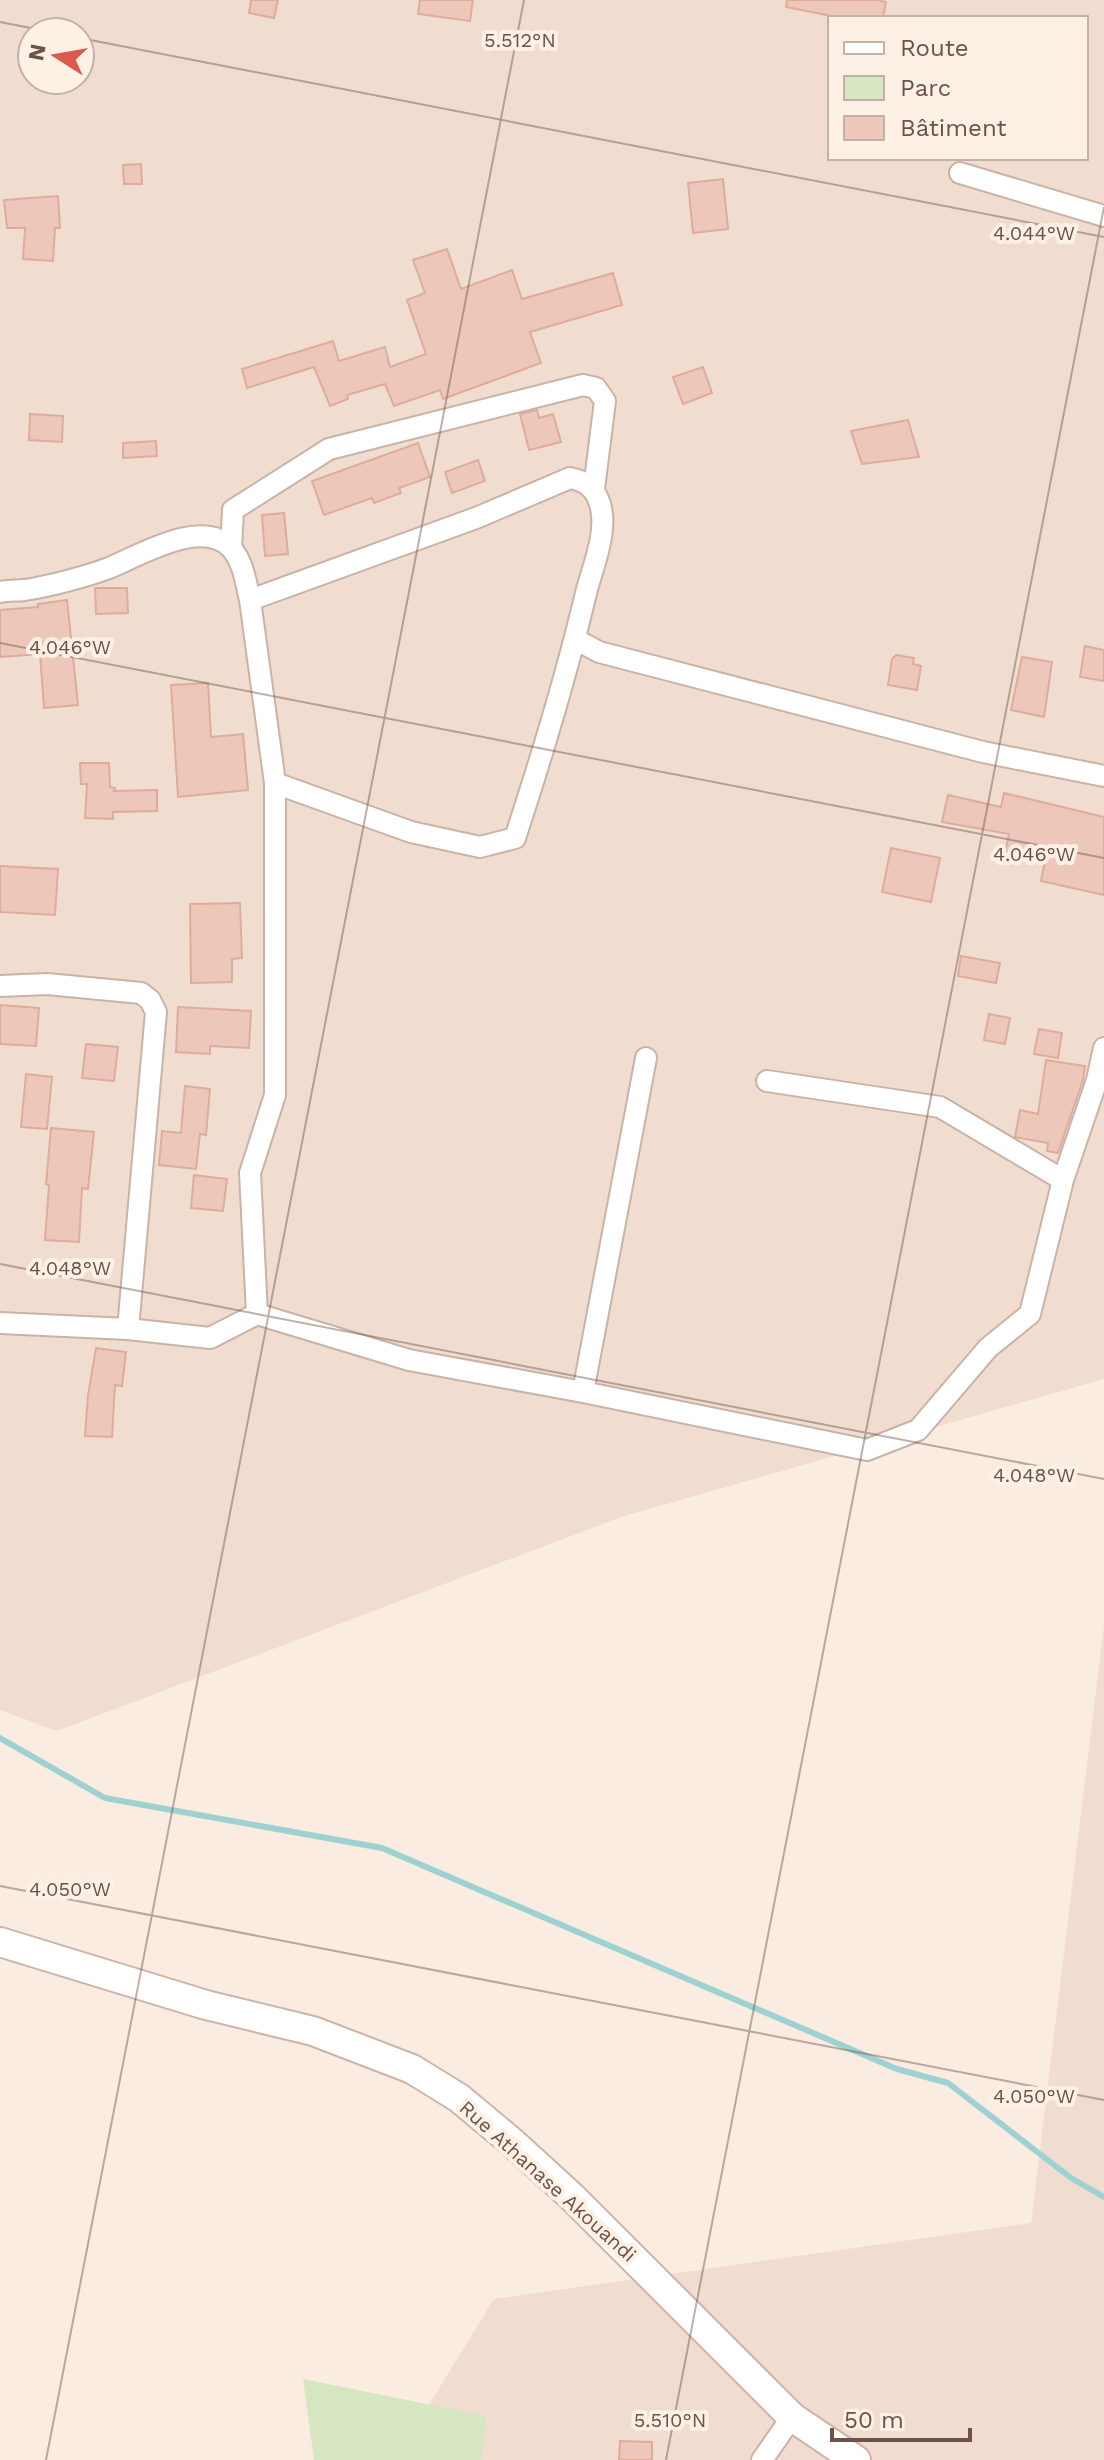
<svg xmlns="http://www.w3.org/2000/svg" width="1104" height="2460" font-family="'Work Sans',sans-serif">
	<rect width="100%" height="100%" fill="#faece0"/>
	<path fill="#f1ddcf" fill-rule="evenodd" d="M0,0h1104v1379l-483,138 -564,214 -57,-21zM830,18h256v140h-256zM32,32h48v48h-48z
		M1104,1625v835h-709l99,-161 537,-76z"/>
	<path fill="#d5e6c0" d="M303,2379l183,37 -5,44h-167z"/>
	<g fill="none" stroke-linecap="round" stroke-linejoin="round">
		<path stroke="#9ed1d2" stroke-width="6" d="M0,1738l105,60 277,50 515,221 51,14 123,95 33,19"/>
	</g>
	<path fill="#edc7ba" stroke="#deac9b" stroke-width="2" d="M251,0h27l-4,18 -25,-5z
		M420,0h53l-3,21 -52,-7z
		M787,0h91l8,2 -3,16h-42l-55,-11z
		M141,164l1,20h-18l-1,-19z
		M723,179l5,50 -35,4 -5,-50z
		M58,196l2,32h-5l-2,33 -30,-2 2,-31h-18l-3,-28z
		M447,249l14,40 51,-19 10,29 91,-26 9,32 -92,27 11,31 -98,36 -3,-9 -46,16 -9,-22 -38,11 1,4 -18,7 -16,-39 -67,21 -5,-19 91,-28 6,20 46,-14 5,20 36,-13 -19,-54 18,-7 -12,-33z
		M703,367l9,26 -29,11 -10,-27z
		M537,410l2,8 14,-4 8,28 -32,8 -9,-36z
		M30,414l33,2 -1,26 -33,-2z
		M908,420l11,37 -57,7 -11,-33z
		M156,441l1,15 -34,2v-15z
		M418,443l12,34 -31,11 2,5 -27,10 -2,-5 -48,17 -12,-34z
		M478,460l7,21 -33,12 -7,-21z
		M284,513l4,41 -23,2 -3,-41z
		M95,588h32l1,25 -32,1z
		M67,600l11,105 -34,3 -4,-54 -40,3v-47l38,-3v-3z
		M1085,646l19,4v31l-24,-4z
		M896,655l18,3 -1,6 8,2 -4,24 -29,-5 4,-26z
		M1022,657l30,5 -8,55 -33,-7z
		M208,683l3,54 32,-3 5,56 -70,7 -7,-112z
		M80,763h29l1,24 5,1 -1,3 43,-1v21l-44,1v7l-28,-1 2,-34h-6z
		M1004,793l100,24v78l-63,-14 4,-20 -40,-9 4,-18 -67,-12 6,-27 53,12z
		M891,848l49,10 -9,44 -49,-10z
		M0,866l58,3 -3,46 -55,-3z
		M240,903l2,55 -10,1v23l-41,1 -1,-79z
		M961,956l39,7 -4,20 -38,-7z
		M0,1005l39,3 -3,38 -36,-2z
		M178,1007l73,4 -2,37 -39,-2v8l-34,-2z
		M989,1014l21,4 -5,26 -21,-4z
		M1039,1029l23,4 -4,25 -24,-4z
		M86,1044l32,3 -4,34 -32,-3z
		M1046,1060l39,6 -2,14 -25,73 -11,-2 1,-8 -33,-6 5,-27 18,4z
		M26,1074l26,3 -5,52 -26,-2z
		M185,1086l25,3 -4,46 -6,-1 -4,35 -37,-4 3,-34 19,2z
		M51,1128l43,4 -6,57 -6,-1 -3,54 -34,-2 4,-55 -3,-1z
		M194,1175l33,4 -4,32 -32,-3z
		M96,1348l30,4 -4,34 -7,-1 -3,52 -27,-1 3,-41z
		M620,2441l32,1v18h-33z"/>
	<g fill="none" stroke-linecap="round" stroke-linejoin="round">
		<g stroke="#c9b3a8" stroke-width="24">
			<path id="street" d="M960,173l144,43
				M231,548l2,-38 96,-61 254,-64 13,3 9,13 -11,88
				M0,592c8,-2 16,-1 25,-2 25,-4 60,-13 84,-22 30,-12 93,-51 122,-20 12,13 15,35 19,52l25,183v312l-25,78 7,141
				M250,600l226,-82 94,-40c16,3 25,10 30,26 8,26 -6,60 -13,85 -20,84 -45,167 -72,249l-35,9 -69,-15 -136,-49
				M575,639l24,13 384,100 121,24
				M0,986l47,-2 94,9 9,7 6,12 -28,317
				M767,1081l173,26 123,73
				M0,1323l128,6 82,9 47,-24 152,46 174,32 63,-334
				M583,1392l284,58 51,-20 70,-82 42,-34 33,-134 34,-100 7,-32
				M762,2460l30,-43"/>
		</g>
		<g stroke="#ceb4a8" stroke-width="32">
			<path id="secondary" d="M0,1942l206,63 107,26 99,38 47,29 54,45 58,53 221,221 64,43"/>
		</g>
		<use href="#street" stroke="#fff" stroke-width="20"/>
		<use href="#secondary" stroke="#fff" stroke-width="28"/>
	</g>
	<path fill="none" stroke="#6e5249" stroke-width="2" stroke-opacity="0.45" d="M0,22l51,10M80,38l1024,199M0,643l1104,215M0,1264l1104,215M0,1886l1104,214M46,2460l478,-2460M666,2460l438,-2253"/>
	<g text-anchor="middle" stroke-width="8" stroke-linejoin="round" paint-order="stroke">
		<g font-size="20" fill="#6e5249" stroke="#fdf1e5">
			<text transform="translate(548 2181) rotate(42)" y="7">Rue Athanase Akouandi</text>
		</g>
	</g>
	<g font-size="20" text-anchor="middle" fill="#6e5249" stroke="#fdf1e5" stroke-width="8" stroke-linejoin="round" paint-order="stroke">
		<text x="520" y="47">5.512°N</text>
		<text x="1034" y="240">4.044°W</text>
		<text x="70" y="654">4.046°W</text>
		<text x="1034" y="861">4.046°W</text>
		<text x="70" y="1275">4.048°W</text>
		<text x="1034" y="1482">4.048°W</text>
		<text x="70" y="1896">4.050°W</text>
		<text x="1034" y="2103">4.050°W</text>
		<text x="670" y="2427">5.510°N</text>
	</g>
	<rect x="828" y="16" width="260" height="144" fill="#fdf1e5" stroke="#c4b1a7" stroke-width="2"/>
	<rect x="844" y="42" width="40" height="12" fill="#ffffff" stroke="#c4b1a7" stroke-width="2"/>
	<text x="900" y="56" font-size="24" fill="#6e5249">Route</text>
	<rect x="844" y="76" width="40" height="24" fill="#d5e6c0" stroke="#c4b1a7" stroke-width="2"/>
	<text x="900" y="96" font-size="24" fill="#6e5249">Parc</text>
	<rect x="844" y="116" width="40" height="24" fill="#edc7ba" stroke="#c4b1a7" stroke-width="2"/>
	<text x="900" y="136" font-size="24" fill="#6e5249">Bâtiment</text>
	<g transform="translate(56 56) rotate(281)"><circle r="38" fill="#fdf1e5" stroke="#c4b1a7" stroke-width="2"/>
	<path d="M0-6L14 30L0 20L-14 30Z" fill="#dc594d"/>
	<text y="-12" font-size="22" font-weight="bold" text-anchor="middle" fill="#6e5249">N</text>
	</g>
	<path d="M832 2428v12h138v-12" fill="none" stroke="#6e5249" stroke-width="4"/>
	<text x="844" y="2428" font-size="24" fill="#6e5249" stroke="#fdf1e5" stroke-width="6" paint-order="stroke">50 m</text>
</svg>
